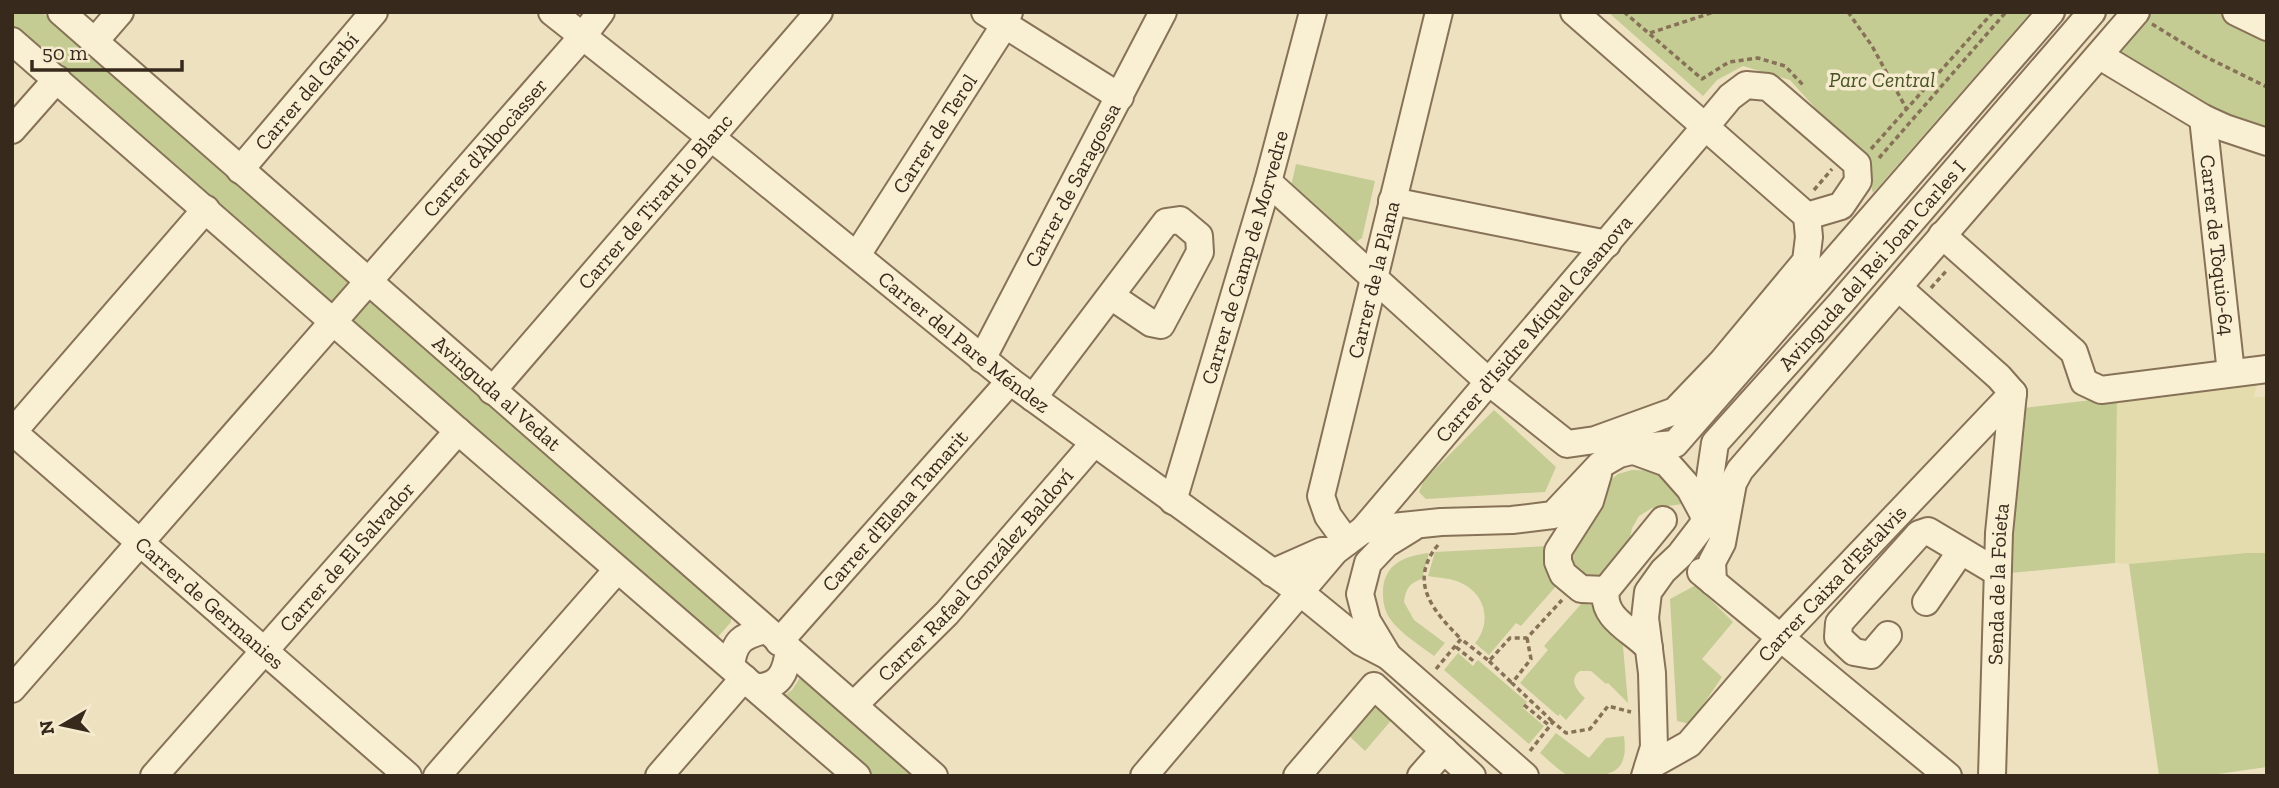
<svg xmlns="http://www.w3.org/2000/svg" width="2279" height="788" font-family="'Zilla Slab',serif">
	<rect width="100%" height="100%" fill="#eee1c0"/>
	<path fill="#e4dcad" d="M2257,381l-3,16h13v156h-21l-117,11 -14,-1 2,-166z"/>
	<path fill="#c4cc94" d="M12,12h30l307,269v5l-19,19 -318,-276z
		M1608,12h423l-158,181 -9,-31 -74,-82 -47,-14 -26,14 -14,16z
		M2139,12h98l30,13v117l-164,-83z
		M1296,164l79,17 -13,57 -6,4h-4l-61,-56z
		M369,299l362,315v8l-14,16 -367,-318z
		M2117,397l-2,166 -105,10 3,-80 10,-85z
		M1494,410l62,57 -11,25 -119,7 -7,-7 5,-12z
		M1632,470c26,-1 38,12 55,30l-4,4 -31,4 -13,8 -7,12 -2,10 -29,37 -12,4 -15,-10 -11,-16 43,-69 12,-10z
		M1548,546l10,38 -37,42 -5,-3 -27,32 -14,-12c17,-20 11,-49 -14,-60 -10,-5 -22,-5 -33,-7l7,-24z
		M1429,553l-7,26c-13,4 -16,10 -18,23l10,18 31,23 -11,13c-13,-10 -28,-19 -39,-31 -8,-8 -12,-19 -12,-30 -1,-30 20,-39 46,-42z
		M2246,553h21v214l-63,9h-45l-30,-212z
		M1696,585l37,37 -31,37 20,18 -32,47 -13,-3 -7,-122z
		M1582,603l13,3 6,17 19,17 3,6 5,57 -20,-20 -2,1 -15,-13h-11c-12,8 -3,20 5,27l-19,22 -6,-6 -2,2 -38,-33 28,-33 -4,-4z
		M1458,653l15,13 5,-6 49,42 -4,6 21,18 -15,18 -85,-74z
		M801,676l115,100h-46l-87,-76v-4l9,-6z
		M1374,698l21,18 -30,35 -21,-20z
		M1556,733l33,25 17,-20 18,-2c4,30 -6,40 -36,40 -5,0 -12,1 -17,0 -10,-2 -23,-17 -31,-23z"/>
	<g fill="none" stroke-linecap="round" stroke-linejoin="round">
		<g stroke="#877258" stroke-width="30">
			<g id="minor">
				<path id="s1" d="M61,12l873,764"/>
				<path id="s2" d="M552,12l176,139 282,230 291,212 60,49 27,14"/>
				<path d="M985,12l135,85"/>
				<path d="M1574,12l233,204"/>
				<path d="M2236,12l31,15"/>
				<path d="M12,41l446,390 399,345"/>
				<path d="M94,42l26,-30"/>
				<path d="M2100,56l103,62 22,10 42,14"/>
				<path id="s3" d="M2203,118l28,255"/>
				<path d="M12,130l45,-51"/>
				<path id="s4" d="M240,170l134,-158"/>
				<path d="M1268,182l221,200 78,62 28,-4 80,-29 46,-48 85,-102 3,-24 -2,-21"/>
				<path d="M1392,201l215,43"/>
				<path d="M1942,235l132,117 10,30 17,8 166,-21"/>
				<path id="s5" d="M857,255l147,-229 5,-14"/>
				<path d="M1899,288l100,89 14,16"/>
				<path id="s6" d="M982,359l181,-347"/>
				<path id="s7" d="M492,391l327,-379"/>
				<path d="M1033,398l133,-176 14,-2 19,16 1,16 -39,73 -10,-2 -40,-27"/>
				<path id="s8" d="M12,431l396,345"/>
				<path d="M12,433l194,-224"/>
				<path d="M1634,451l33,12 23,26 14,26"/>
				<path d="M1598,474l-8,27 -32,50v11l5,12 18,15 25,1"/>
				<path id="s9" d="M1173,501l95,-319 45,-170"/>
				<path d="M1412,528l-26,16 -18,19 -8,31 7,27 21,35 137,120"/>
				<path id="s10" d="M1363,530l342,-403 25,-30 16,-12 22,2 89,77 1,17 -17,25 -34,10"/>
				<path id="s11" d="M1347,542l-19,-26 -7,-20 118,-484"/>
				<path d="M1701,572l247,204"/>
				<path d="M1272,573l50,-22h13"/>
				<path d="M1713,582l-1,-20 10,-19 11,-60 7,-13 396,-458"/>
				<path d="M1926,602l35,-51"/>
				<path d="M1888,635l-17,20 -17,-3 -16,-15 1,-14 80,-89 9,-3 69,41"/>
				<path id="s12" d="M779,642l231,-261"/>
				<path d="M1649,648c-16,-18 -48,-29 -43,-58l57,-70"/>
				<path d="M731,666c3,-25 11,-30 34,-36"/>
				<path d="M755,687c25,1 31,-15 34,-37"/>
				<path id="s13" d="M12,689l570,-652 19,-25"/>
				<path id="s14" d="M854,705l93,-92 147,-170"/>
				<path id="s15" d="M1648,767l41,-23 91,-106 233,-245"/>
				<path id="s16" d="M154,776l304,-345"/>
				<path d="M437,776l180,-206"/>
				<path d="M659,776l85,-98"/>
				<path d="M1144,776l191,-225 28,-21 78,-8 71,-2 41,-5 47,-50 19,-11 33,-8 23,-2 376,-432"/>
				<path d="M1297,776l77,-90 98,90"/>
				<path d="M1421,776l23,-26"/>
				<path id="s17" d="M1645,776l9,-29 -2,-74 -7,-55 3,-26 15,-21 17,-16 23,-30 12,-82 125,-139 252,-292"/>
				<path id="s18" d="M1992,776l7,-243 14,-140"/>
			</g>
		</g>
		<path stroke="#877258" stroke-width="3.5" stroke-dasharray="5 3.5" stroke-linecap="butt" d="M1624,12l78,67 27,-17 29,-4 27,8 18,19
			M1848,12l24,34 34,62
			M2152,24l52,32 63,31
			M1650,33l64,-21
			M1871,149l122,-137
			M1879,158l127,-146
			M1814,190l18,-21
			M1931,288l16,-18
			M1438,545c-31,37 -4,67 23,94
			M1527,638l4,21 -19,24 41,39
			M1456,647l20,16
			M1489,661l23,22
			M1436,669l25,-30 28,22 21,-23h17l35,-38
			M1524,705l26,21
			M1530,751l23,-29 13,11 24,-4 18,-23 23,6"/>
		<use href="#minor" stroke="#f9efd3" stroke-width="26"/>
	</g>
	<g text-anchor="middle" stroke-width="7" stroke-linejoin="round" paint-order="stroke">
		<g font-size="21" font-style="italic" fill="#465323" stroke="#f6ebcf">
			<text x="1882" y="87">Parc Central</text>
		</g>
		<g font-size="21" fill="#372a1c" stroke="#f6ebcf">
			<text dy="7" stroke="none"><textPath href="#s4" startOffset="103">Carrer del Garbí</textPath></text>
			<text dy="7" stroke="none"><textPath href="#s5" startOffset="144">Carrer de Terol</textPath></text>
			<text dy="7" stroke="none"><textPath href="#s13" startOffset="719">Carrer d'Albocàsser</textPath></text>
			<text dy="7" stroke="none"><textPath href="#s6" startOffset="196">Carrer de Saragossa</textPath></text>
			<text dy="7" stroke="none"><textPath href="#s7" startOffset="250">Carrer de Tirant lo Blanc</textPath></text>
			<text dy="7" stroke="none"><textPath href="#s3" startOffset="128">Carrer de Tòquio-64</textPath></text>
			<text dy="7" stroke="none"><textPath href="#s9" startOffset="254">Carrer de Camp de Morvedre</textPath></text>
			<text dy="7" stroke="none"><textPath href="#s17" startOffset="593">Avinguda del Rei Joan Carles I</textPath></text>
			<text dy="7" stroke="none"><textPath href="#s11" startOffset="276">Carrer de la Plana</textPath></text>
			<text dy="7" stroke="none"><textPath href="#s10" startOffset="264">Carrer d'Isidre Miquel Casanova</textPath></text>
			<text dy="7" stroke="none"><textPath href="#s2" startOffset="528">Carrer del Pare Méndez</textPath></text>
			<text dy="7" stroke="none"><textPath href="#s1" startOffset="579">Avinguda al Vedat</textPath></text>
			<text dy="7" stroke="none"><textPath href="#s12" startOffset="175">Carrer d'Elena Tamarit</textPath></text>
			<text dy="7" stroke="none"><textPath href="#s16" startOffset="292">Carrer de El Salvador</textPath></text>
			<text dy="7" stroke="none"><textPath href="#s14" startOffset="178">Carrer Rafael González Baldoví</textPath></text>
			<text dy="7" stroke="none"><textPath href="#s15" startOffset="262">Carrer Caixa d'Estalvis</textPath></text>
			<text dy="7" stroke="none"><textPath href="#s18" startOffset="192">Senda de la Foieta</textPath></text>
			<text dy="7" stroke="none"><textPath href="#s8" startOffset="262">Carrer de Germanies</textPath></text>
		</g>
	</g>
	<rect width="2279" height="788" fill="none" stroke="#372a1c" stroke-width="28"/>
	<g transform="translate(63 725) rotate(261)" stroke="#f6ebcf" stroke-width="5" paint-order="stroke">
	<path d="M0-5L12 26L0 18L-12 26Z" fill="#372a1c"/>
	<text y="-10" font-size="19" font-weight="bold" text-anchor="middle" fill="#372a1c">N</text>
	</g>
	<path d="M32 60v10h150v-10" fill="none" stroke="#372a1c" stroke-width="3.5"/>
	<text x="42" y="60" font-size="21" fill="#372a1c" stroke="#f6ebcf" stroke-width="5" paint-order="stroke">50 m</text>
</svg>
